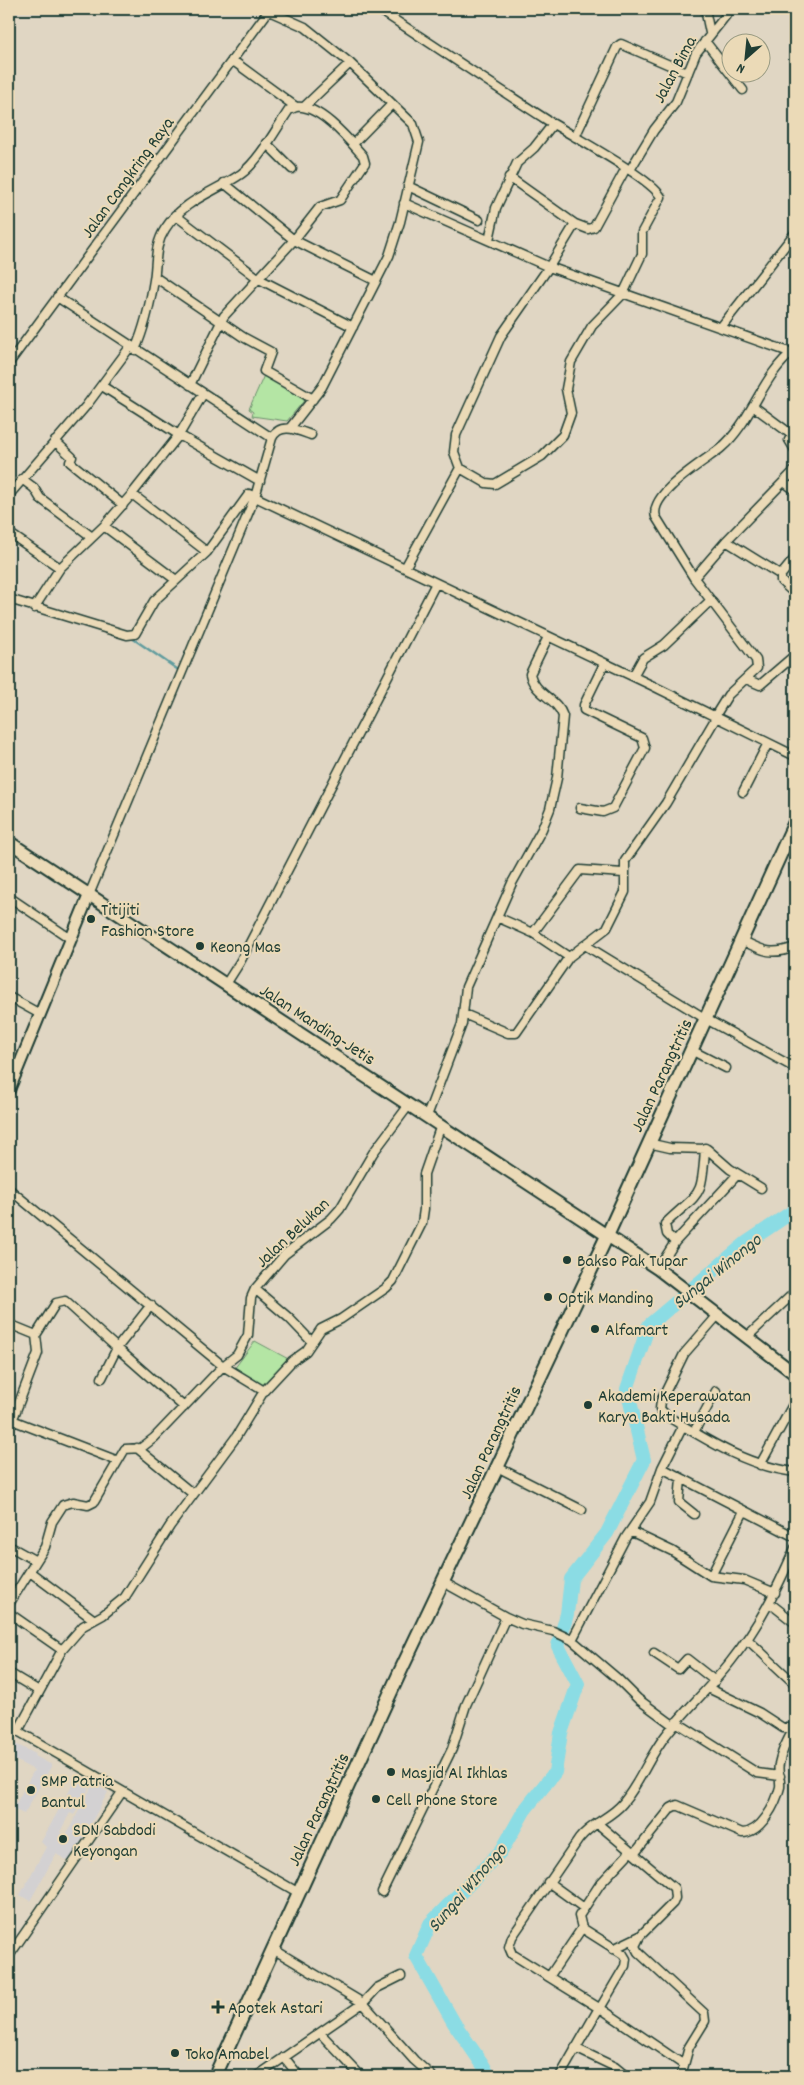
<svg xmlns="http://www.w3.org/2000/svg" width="804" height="2085" font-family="Dekko,sans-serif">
	<rect width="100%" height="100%" fill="#e0d6c3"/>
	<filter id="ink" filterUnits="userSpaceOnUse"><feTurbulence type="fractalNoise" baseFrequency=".02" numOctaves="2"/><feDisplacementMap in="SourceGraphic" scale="10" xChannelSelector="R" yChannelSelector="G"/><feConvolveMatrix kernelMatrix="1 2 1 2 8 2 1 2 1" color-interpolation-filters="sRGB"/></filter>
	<g filter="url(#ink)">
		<path fill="#d3d1d2" d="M9,1741l27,13 -1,2 17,9 -28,49 -11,-5 21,-39 -25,-13z
			M78,1775l14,8 -18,32 -4,-2 -10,19 6,3 27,-51 15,8 -38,70 -14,-8 -26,47 -10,-6 26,-48 -5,-5z"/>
		<path fill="#b4e5a4" stroke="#6a916c" d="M265,373l42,24 -20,24 -35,-5 1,-4 -4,-3z
			M255,1341l37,20 -27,28 -31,-20z"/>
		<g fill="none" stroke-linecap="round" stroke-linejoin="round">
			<path stroke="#609c9e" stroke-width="2.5" d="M12,604l21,6
				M132,638l45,31"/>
			<path stroke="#8bdce4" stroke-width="14" d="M489,2076l-6,-11 -29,-42 -38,-67 14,-32 72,-74 22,-39 31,-39 6,-39 17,-49 -20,-38 9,-32 4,-35 36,-46 37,-73 -17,-71 22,-64 97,-82 49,-33"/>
			<g stroke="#1f3d34" stroke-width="11">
				<path id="minor" d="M378,9c57,37 113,75 169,111 23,15 103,57 114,77l-19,35v22l-19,40 -31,32 -21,36 -5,27 5,24 -8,22 -21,21 -47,28 -9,-1 -26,-15
					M705,9l5,24
					M269,11l36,16 45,36 63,61 6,18 -19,80 -11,34 -67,131 -32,41
					M705,41l38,49
					M305,106l45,-43
					M575,137l42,-90 4,-3 67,29
					M266,143l26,26
					M353,144l39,-40
					M630,170l24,-40 22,-28 20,-49 35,-44
					M509,177l66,47
					M224,183l70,57 82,41
					M408,186l71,34
					M404,203l145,64 246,87
					M175,215l84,64 94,48
					M489,240l7,-32 21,-45 17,-15 19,-24
					M155,277l88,60 28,15 -7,19 49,28
					M57,297l215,141
					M721,327l74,-94
					M135,350c10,-23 15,-45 19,-70 3,-18 0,-34 11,-51 18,-29 50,-37 76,-55 18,-13 35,-45 48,-64l7,-3
					M9,363l261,-354
					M190,385l34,-69 70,-76 26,-33 20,-7 25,-37 -2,-7c-14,-16 -44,-52 -67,-49l-64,-47
					M102,386l77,49 81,46
					M753,406l39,29
					M795,430l-6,10 6,10
					M55,441l17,16 -2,5 53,43
					M22,479l12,9 6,10 52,39
					M784,482l11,8
					M132,494l75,58
					M9,495l77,-89 44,-59
					M104,526l72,54
					M9,533l51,35
					M726,541l55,34
					M795,558l-14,17v6l14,13
					M405,568l55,-100 -6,-16 2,-17 45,-99 48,-69 26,-43 13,5 6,-2 32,-59
					M694,578l32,-37 69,-71
					M9,599l118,36 8,-1 19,-33 53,-49 42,-58 402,191 144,71
					M34,608l26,-40 44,-42 28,-32 47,-59 24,-41
					M633,676l10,-18 21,-13 47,-45
					M746,679l14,6 35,-30
					M715,716l13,-21 29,-27 -1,-8 -62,-82 -38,-61c-8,-23 49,-56 65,-69 31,-26 41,-74 74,-98
					M743,792l25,-49
					M580,808l23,4 10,-4 32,-60 -3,-10 -58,-28v-5l20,-41
					M89,895l166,-398 17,-59c8,-16 25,-8 39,-3
					M9,897l62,42
					M497,917l36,16 36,24
					M533,933l47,-63 43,3
					M741,940c22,11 30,16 54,7
					M585,945l121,74 89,49
					M226,984l14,-22 196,-379
					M9,997l31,17
					M464,1014l44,19h8l53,-76 38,-29 18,-36v-31l41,-58 51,-87
					M691,1050l35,18
					M427,1116l35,-92 4,-37 46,-104 30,-54 8,-20 7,-31 6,-62c-6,-18 -29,-22 -33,-42l18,-37
					M648,1143l22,5 37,1 23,20 31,19
					M9,1189l214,177 41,25
					M675,1242l63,-68
					M658,1269l17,-27 -8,-8 -2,-10c35,-34 37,-23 40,-76
					M255,1289l34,29 23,24
					M718,1315l-34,39 -23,47 -1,8 7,7c41,25 80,50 128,56
					M9,1324l27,11 20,-32 9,-2 52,47 34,-43
					M747,1337l48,-45
					M102,1378l15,-30 67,59
					M12,1420l106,41
					M9,1429l29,-76 -2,-18
					M694,1432l22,-41
					M137,1448l56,46
					M760,1465l35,-64
					M497,1467l85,43
					M662,1468l133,69
					M681,1479l-2,23 15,12
					M632,1532l40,19 39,25 33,4 31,13
					M9,1546l27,15
					M30,1572l63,47
					M711,1576l33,-65
					M443,1582l63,35 16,7 31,7 19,9 46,39 20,20 35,26
					M9,1604l36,-57 7,-25 11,-17 10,-3 15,3 6,-3 31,-53 16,-1 13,-10 69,-72 14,-11 11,-20 3,-37 4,-9 30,-35 46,-35 9,-10 33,-56 36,-48
					M771,1604l24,19
					M9,1613l53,37
					M747,1639l48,45
					M572,1640l54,-103 24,-35 12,-34 21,-42
					M654,1653l24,16 9,-10 28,22
					M9,1673l30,18
					M708,1688l52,25 23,15h11
					M676,1722l81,51 23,3
					M9,1726l290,167
					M18,1731l44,-81 21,-24 20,-11 22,-18 45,-71 66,-89 28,-46 28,-30 14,-10 15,-22 20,-10 45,-31 7,-7 29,-58 2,-14v-35l17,-49
					M597,1823l77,65 1,10 -2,5 -33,33 -5,10 3,6 66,61 1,8 -16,26 -8,29
					M635,1853l36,-45 6,-3 65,28c19,0 34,-29 38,-46 1,-8 -3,-16 -1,-23 2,-12 10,-27 16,-37
					M548,1882l36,26
					M382,1892l70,-143 14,-44 40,-88
					M273,1949l90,54 51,57 18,16
					M613,1949l27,-13
					M9,1956l113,-164
					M549,1977l33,-49
					M600,2008l84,57
					M599,2010l26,-44 1,-7 -3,-5 -41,-26 -3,-12 21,-32 31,-33
					M321,2034l40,42
					M575,2048l40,19 11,9
					M284,2057l15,19
					M257,2076l106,-73 14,-15 24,-12
					M560,2076l39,-68 -87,-54 -3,-7 3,-10 67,-98c12,-16 32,-21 44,-36 17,-20 26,-47 43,-68 20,-26 45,-48 65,-74 30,-38 45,-70 64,-113"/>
			</g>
			<g stroke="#1f3d34" stroke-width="14">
				<path id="tertiary" d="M9,1090l80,-195"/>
			</g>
			<g stroke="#1f3d34" stroke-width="15">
				<path id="secondary" d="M9,842l649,427 137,105"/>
			</g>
			<g stroke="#1f3d34" stroke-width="16">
				<path id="primary" d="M215,2076l185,-404 207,-436 188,-414"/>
			</g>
			<use href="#minor" stroke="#ebdab7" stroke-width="8"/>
			<use href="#tertiary" stroke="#ebdab7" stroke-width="10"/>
			<use href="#secondary" stroke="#ebdab7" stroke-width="11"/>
			<use href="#primary" stroke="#ebdab7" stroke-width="12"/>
		</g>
	</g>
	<g fill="#1f3d34" stroke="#ebdab7" stroke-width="2">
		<circle cx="91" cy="919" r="5"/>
		<circle cx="200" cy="946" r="5"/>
		<circle cx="567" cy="1260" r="5"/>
		<circle cx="548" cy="1297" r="5"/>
		<circle cx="595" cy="1329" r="5"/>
		<circle cx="588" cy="1405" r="5"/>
		<circle cx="391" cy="1772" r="5"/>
		<circle cx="31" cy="1790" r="5"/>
		<circle cx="376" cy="1799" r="5"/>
		<circle cx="63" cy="1839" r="5"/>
		<path d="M215.5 1999.5h5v5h5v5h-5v5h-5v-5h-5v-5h5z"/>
		<circle cx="175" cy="2053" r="5"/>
	</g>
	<g text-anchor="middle" stroke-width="4" stroke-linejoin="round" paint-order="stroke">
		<g font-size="18" fill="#1f3d34" stroke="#ebdab7">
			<text transform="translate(674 69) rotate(-62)" y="6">Jalan Bima</text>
			<text transform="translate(127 177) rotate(-54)" y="6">Jalan Cangkring Raya</text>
			<text transform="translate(318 1024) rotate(33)" y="6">Jalan Manding-Jetis</text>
			<text transform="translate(661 1075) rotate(-65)" y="6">Jalan Parangtritis</text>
			<text transform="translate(292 1232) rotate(-43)" y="6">Jalan Belukan</text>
			<text transform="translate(490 1442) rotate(-65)" y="6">Jalan Parangtritis</text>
			<text transform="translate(318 1809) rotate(-65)" y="6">Jalan Parangtritis</text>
		</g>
		<g font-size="18" fill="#1f3d34" stroke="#ebdab7" text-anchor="start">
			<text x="101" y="915">Titijiti<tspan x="101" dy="21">Fashion Store</tspan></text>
			<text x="210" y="952">Keong Mas</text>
			<text x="577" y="1266">Bakso Pak Tupar</text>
			<text x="558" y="1303">Optik Manding</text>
			<text x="605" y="1335">Alfamart</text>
			<text x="598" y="1401">Akademi Keperawatan<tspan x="598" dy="21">Karya Bakti Husada</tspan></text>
			<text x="401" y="1778">Masjid Al Ikhlas</text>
			<text x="41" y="1786">SMP Patria<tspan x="41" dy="21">Bantul</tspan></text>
			<text x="386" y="1805">Cell Phone Store</text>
			<text x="73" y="1835">SDN Sabdodi<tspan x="73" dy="21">Keyongan</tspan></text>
			<text x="228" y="2013">Apotek Astari</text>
			<text x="185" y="2059">Toko Amabel</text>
		</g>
		<g font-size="19" font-style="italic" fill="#2a4d46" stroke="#ebdab7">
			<text transform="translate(716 1270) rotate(-39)" y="7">Sungai Winongo</text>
			<text transform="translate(466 1887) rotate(-49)" y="7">Sungai WInongo</text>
		</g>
	</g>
	<rect width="804" height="2085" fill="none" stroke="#ebdab7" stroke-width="30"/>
	<rect x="15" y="15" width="774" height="2055" fill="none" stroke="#1f3d34" stroke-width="2" filter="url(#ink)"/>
	<g transform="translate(746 58) rotate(207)"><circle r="24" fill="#ebdab7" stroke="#999b83"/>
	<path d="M0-4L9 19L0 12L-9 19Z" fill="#1f3d34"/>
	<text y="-8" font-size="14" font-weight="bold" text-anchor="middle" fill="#1f3d34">N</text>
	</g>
</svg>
